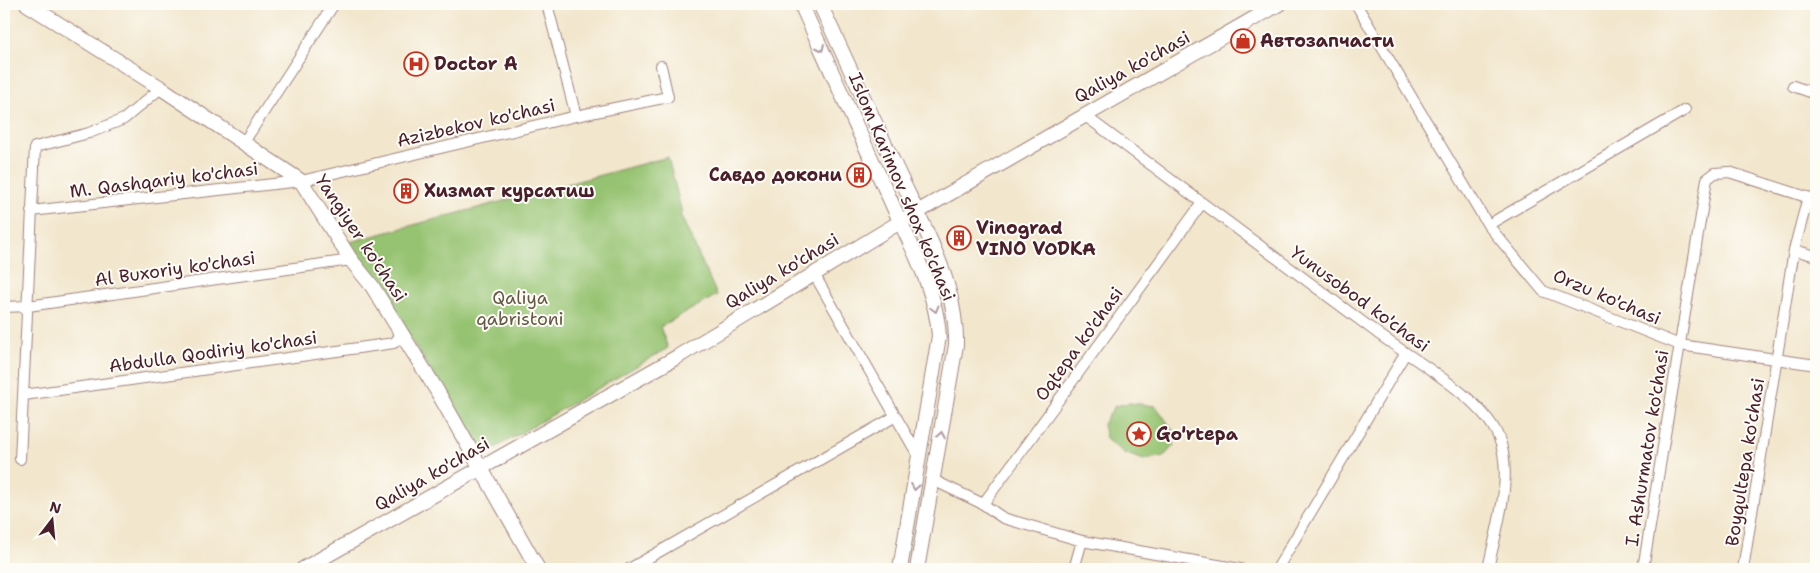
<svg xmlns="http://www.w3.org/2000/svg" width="1820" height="573" font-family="'Shantell Sans',sans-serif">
	<rect width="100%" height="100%" fill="#fdfcf7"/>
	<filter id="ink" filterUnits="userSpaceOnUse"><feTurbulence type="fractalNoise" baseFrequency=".02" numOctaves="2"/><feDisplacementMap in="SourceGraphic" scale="10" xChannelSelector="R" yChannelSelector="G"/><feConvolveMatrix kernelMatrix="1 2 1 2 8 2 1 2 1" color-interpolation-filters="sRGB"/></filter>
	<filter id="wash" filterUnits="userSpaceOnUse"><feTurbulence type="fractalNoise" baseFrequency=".0096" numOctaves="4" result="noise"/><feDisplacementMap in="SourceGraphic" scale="20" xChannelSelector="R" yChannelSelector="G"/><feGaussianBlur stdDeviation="1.12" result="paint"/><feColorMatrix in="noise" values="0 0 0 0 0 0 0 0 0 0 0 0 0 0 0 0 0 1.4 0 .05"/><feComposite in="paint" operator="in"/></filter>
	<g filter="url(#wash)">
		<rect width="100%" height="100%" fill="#f2e6cc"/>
		<path fill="#96c371" stroke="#70714e" d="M668,157l14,56 -2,1 37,81 -57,32 8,21 -185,107 -133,-213z
			M1130,403l26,3 16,23 2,16 -10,11 -20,4 -20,-7 -18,-14 -3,-15 12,-18z"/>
	</g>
	<g filter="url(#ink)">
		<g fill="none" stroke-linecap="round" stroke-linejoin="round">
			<g stroke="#9e827c" stroke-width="12">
				<path id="street" d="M1356,4l132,221 55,66 137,54 136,20
					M1793,86l23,8
					M1084,115c98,72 195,145 292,217 35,27 105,64 122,104 17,39 -2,93 -10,133
					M576,116l92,-19 -7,-31
					M244,142l90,-138
					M31,211l270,-30 275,-65 -29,-112
					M1488,225l197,-115
					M1794,250l22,6
					M814,274l105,183
					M4,307l24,-1 323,-46
					M24,395l370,-52 8,-9
					M20,459l15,-312 54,-14 35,-14 37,-31
					M933,480l50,24 20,14 79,23 158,28
					M983,504l219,-301
					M629,569l267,-153
					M1074,569l8,-28
					M1277,569l128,-215
					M1643,569l64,-390 8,-6 14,-1 87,28
					M1743,569l51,-319 14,-53"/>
			</g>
			<g stroke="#9e827c" stroke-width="16">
				<path id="secondary" d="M27,4l134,84 140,93 50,79 21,26 64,103 102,180
					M801,4c29,64 58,129 88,193 19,44 47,90 50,139l-39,233
					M820,4c26,55 51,111 77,166 26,56 60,112 59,175l-39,224
					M303,569l374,-212 223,-135 379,-218"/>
			</g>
			<use href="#street" stroke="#fff" stroke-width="10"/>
			<use href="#secondary" stroke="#fff" stroke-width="14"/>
		</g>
		<defs><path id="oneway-chevron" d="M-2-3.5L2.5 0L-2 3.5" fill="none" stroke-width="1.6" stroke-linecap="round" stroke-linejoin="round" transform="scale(1.25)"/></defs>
		<g stroke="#ae9aa0">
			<use href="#oneway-chevron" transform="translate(821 48) rotate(66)"/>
			<use href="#oneway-chevron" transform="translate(935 309) rotate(75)"/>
			<use href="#oneway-chevron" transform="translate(941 435) rotate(-80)"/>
			<use href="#oneway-chevron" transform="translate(915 487) rotate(99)"/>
		</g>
	</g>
	<defs>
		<g id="shop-ring" transform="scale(1.25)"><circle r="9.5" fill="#fdfcf7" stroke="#c8321e" stroke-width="1.5"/><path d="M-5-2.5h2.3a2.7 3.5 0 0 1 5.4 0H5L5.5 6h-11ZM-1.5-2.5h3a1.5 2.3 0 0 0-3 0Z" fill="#c8321e"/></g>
		<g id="hospital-ring" transform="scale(1.25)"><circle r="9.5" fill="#fdfcf7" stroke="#c8321e" stroke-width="1.5"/><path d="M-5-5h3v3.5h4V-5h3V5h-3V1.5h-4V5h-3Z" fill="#c8321e"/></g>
		<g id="building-ring" transform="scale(1.25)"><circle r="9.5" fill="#fdfcf7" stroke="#c8321e" stroke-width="1.5"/><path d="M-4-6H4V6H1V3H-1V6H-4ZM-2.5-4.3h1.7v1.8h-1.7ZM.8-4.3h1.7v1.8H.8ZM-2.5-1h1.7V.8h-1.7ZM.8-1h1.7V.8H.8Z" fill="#c8321e"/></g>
		<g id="sight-ring" transform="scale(1.25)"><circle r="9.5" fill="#fdfcf7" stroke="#c8321e" stroke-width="1.5"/><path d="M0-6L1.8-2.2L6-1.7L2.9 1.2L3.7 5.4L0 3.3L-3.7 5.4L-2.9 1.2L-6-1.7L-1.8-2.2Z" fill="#c8321e"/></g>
	</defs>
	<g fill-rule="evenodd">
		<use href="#shop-ring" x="1243" y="41"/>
		<use href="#hospital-ring" x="416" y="64"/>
		<use href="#building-ring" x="859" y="175"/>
		<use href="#building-ring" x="406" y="191"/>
		<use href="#building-ring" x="959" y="238"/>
		<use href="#sight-ring" x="1139" y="434"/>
	</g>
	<g text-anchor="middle" stroke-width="4" stroke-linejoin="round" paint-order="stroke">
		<g font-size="18" font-weight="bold" fill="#4a1f2b" stroke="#fdfcf7" text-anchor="start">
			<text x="1260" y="47">Автозапчасти</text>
			<text x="434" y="70">Doctor A</text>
			<text x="842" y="181" text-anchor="end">Савдо докони</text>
			<text x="424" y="197">Хизмат курсатиш</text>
			<text x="976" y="234">Vinograd<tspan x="976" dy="21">VINO VODKA</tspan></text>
			<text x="1156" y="440">Go'rtepa</text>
		</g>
		<g font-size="18" fill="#4a1f2b" stroke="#fdfcf7">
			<text transform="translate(1132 67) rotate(-29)" y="6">Qaliya ko'chasi</text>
			<text transform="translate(476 123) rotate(-13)" y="6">Azizbekov ko'chasi</text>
			<text transform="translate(164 180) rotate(-7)" y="6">M. Qashqariy ko'chasi</text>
			<text transform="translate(902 187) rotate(67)" y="6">Islom Karimov shox ko'chasi</text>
			<text transform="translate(361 238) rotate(56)" y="6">Yangiyer ko'chasi</text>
			<text transform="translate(175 269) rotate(-8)" y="6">Al Buxoriy ko'chasi</text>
			<text transform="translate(782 271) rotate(-31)" y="6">Qaliya ko'chasi</text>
			<text transform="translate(1607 297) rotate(23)" y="6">Orzu ko'chasi</text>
			<text transform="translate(1360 299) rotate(36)" y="6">Yunusobod ko'chasi</text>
			<text transform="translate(1079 344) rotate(-54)" y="6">Oqtepa ko'chasi</text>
			<text transform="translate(213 352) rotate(-8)" y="6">Abdulla Qodiriy ko'chasi</text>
			<text transform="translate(1647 448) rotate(-81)" y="6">I. Ashurmatov ko'chasi</text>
			<text transform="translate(1745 462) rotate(-81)" y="6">Boyqultepa ko'chasi</text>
			<text transform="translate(432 474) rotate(-30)" y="6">Qaliya ko'chasi</text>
		</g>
		<g font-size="18" fill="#655844" stroke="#fdfcf7">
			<text x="520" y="304">Qaliya<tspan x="520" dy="21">qabristoni</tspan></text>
		</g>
	</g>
	<rect width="1820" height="573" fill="none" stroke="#fdfcf7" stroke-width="20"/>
	<g transform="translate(52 520) rotate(16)" stroke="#fdfcf7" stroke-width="4" paint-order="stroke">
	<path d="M0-4L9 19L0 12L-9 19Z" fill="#4a1f2b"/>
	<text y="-8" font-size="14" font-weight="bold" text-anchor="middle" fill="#4a1f2b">N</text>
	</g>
</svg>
